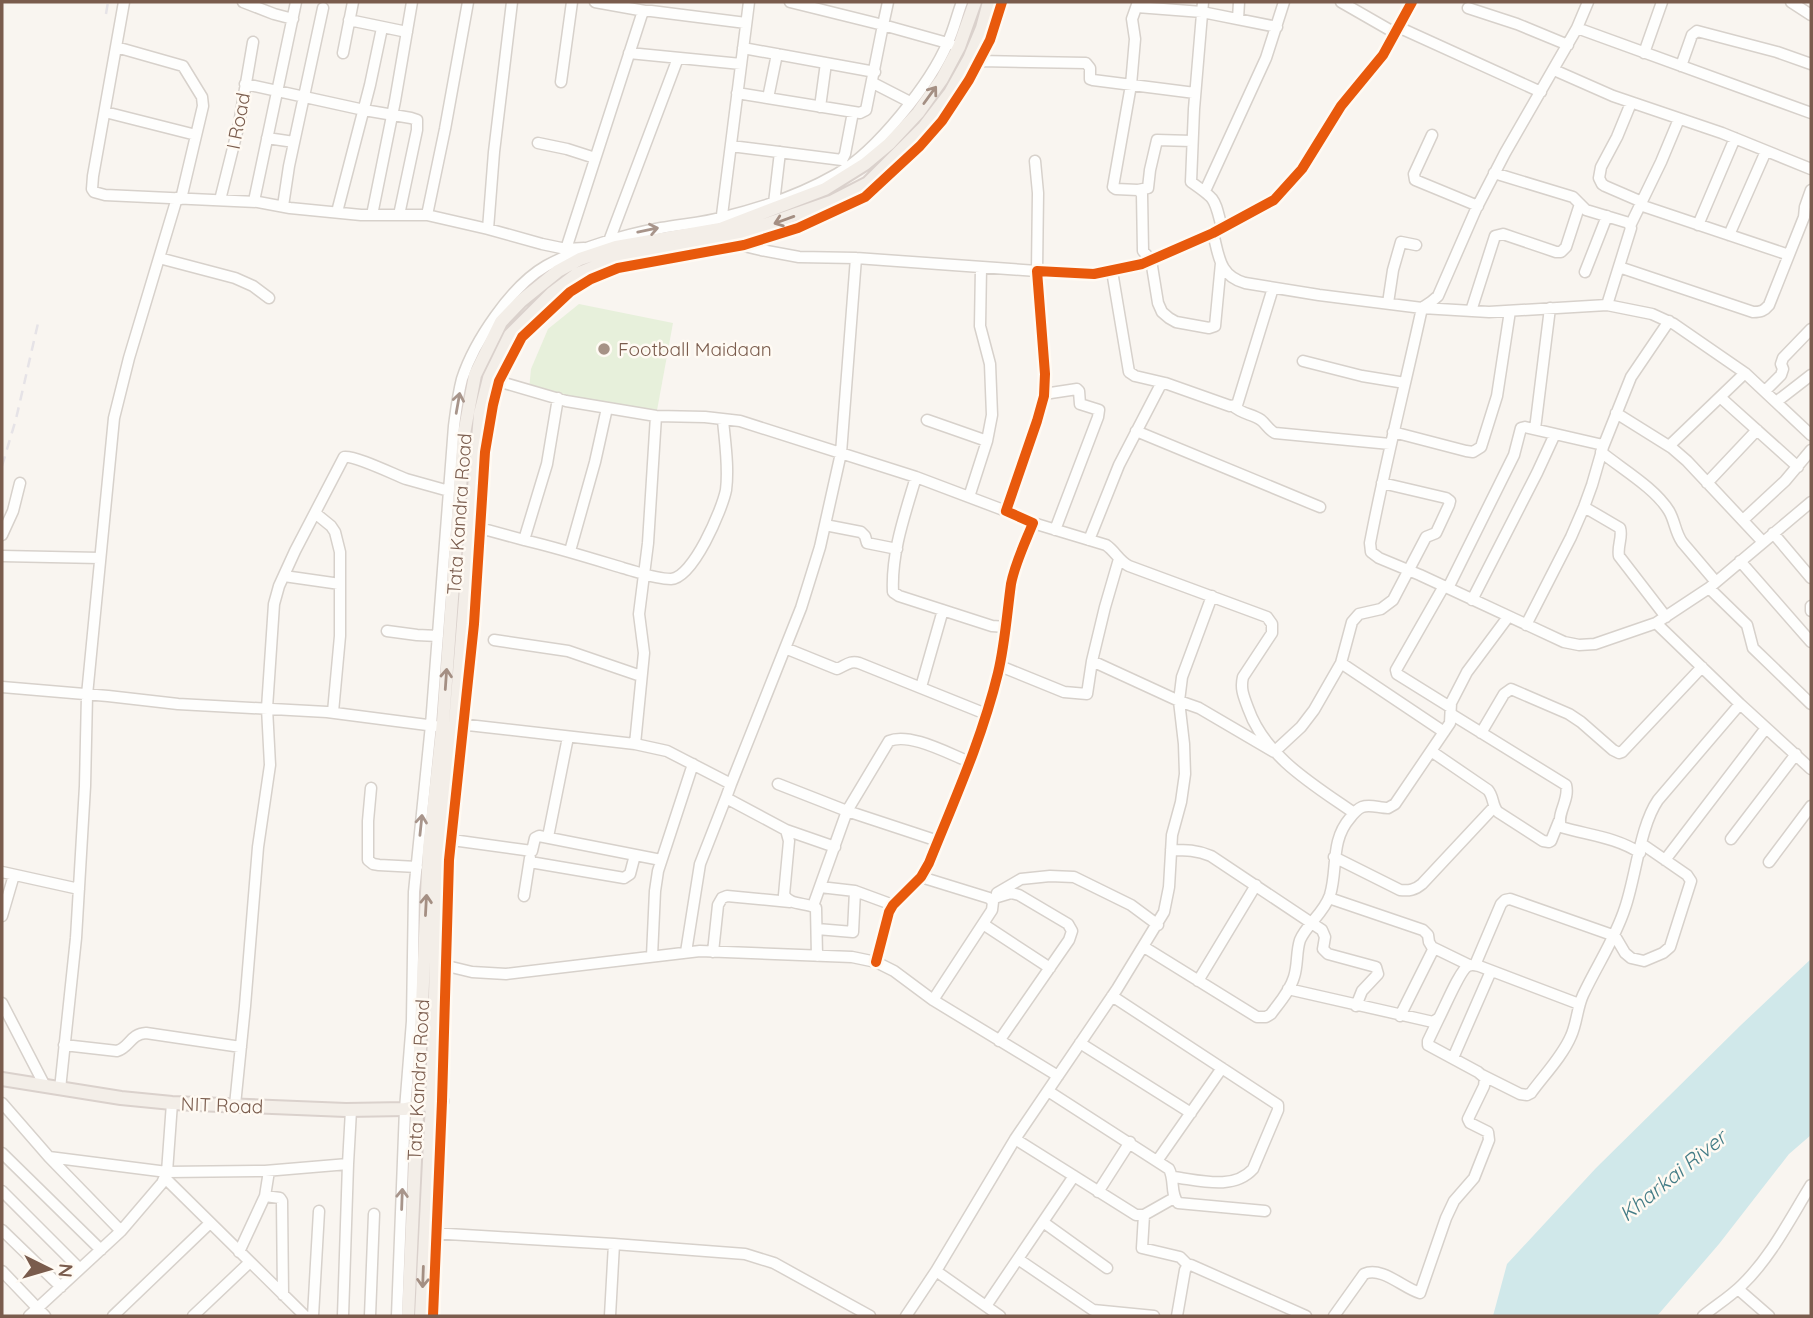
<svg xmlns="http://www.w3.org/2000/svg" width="1813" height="1318" font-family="Quicksand,sans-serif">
	<rect width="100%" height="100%" fill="#f9f5f0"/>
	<path fill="#e7f0db" d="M579,304l94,19 -17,93 -127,-26 2,-21 17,-40z"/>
	<path fill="#d0e8ea" d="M1811,959v176l-22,19 -70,90 -62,72h-164l14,-52 89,-96 145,-143z"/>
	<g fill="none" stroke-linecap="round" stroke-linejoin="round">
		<g stroke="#d7d1cb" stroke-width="13">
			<path id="minor" d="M124,2l-31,174 -1,13 2,3 11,3 153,7 32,6 71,7h66l61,14 54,15 24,5 18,-1
				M243,2l31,12 19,5
				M595,2l50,9
				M888,2l-5,23 68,19
				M1138,2l-6,17 3,20 -4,46 -18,102 3,2 22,1 4,4 1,57 8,9 7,43 4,9 7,6 7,4 33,6 6,-2 6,-63
				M1203,2l-9,107 -3,73c26,18 23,16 31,46
				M1341,2l54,31
				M1588,2l-11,26 -72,125 -29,56 -38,87 -7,6 -9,6c-17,78 -37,156 -52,235l1,9 8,6 41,17 144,67 15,3 16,-1 61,-21 53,-35 102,-86
				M1791,2l20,13
				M1137,7l65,5 75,15
				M1468,8l49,16 51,21
				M1238,19l1,-17
				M349,20l58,12
				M1398,27l143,65
				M1577,28l234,85
				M116,47l67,19 19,31 1,9 -22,93
				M743,48l132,24
				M343,53l10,-51
				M629,53l112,11
				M1644,53l18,-51
				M979,61l107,2 4,5v11l3,1 102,13
				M1681,66l11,-31 5,-4 80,21 34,12
				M1554,70l59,26 109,37 89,36
				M561,82l11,-80
				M873,83l37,19
				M245,84l119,26 47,8 6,2v10l-18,85
				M737,93l123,20 6,-3 17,-85 -93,-23
				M768,98l9,-44
				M1631,103l-14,34 -16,30 -2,11 3,6 3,2 37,16
				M820,107l6,-44
				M105,112l91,23
				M1432,135l-18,39 1,6 63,26
				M267,138l27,4
				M538,143l29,6 28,9
				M731,146l111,14 3,-6 8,-42
				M1494,173l79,24 13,13 43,13 2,5 -24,77
				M1138,190l10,-2 2,-18 7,-30 35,1
				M1205,191l61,-133 18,-56
				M220,200l19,-76 14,-82
				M254,201l42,-199
				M774,203l6,-51
				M1640,205l149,50
				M283,206l6,-40 34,-158
				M337,212l33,-127 12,-57
				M372,215l23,-114 17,-99
				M427,215l18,-86 23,-127
				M721,223l28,-221
				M1698,225l37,-87
				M1630,226l31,-64 18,-43
				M488,229l6,-77 18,-150
				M1213,233c6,23 6,43 32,50l74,12 103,13 67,4 118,-7 45,9 22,10 71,49 66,62
				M1729,235l37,-84
				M609,241l69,-183
				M744,246l17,4 38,7 57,1 181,13 1,-78 -3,-32
				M566,249l76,-235 3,-3h6l95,12
				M159,258l76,20 18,8 16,12
				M1619,267l134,45c8,0 11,-1 16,-7l35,-88 1,-10 6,-17
				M1112,271l17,101 6,4 30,7
				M1585,272l22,-56
				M1388,303l5,-33 8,-28 15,3
				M1471,311l24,-75 8,-2 53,18h5l5,-5 14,-43
				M1303,361l59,15 43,7
				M494,380l72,21 90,15 49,1 35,4 176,56 90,34
				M1765,391l16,-16 2,-6 -2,-5 2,-6 28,-29
				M1044,394l33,-5 2,2 1,13 19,6 -1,7 -43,113
				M1720,397l78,70
				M558,398l-11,66 -23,76c34,8 66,18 99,28 15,4 32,11 48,11 22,-1 51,-69 55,-89 3,-23 -1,-47 -3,-70
				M1776,402l35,-27
				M1233,406c9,8 19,8 28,14 5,4 8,10 14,13l115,11
				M1616,413l56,35 15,13 76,81
				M927,420l60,21
				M1535,429l15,-121
				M1136,431l184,76
				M1393,432l73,19 7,1 8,-5 16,-51 13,-85
				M1669,446l76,-73
				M1601,452c21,17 54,36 68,59 6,10 6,21 13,31l34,40
				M916,477c-11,37 -25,76 -23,115l6,4 93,30 14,1
				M1707,483l50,-53
				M969,497l18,-56 5,-26 -2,-51 -10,-38 1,-59
				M1584,507l36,21c3,9 -3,18 -1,28l47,61
				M315,513l16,13 4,6 5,20v84l-7,76
				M1743,520l42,-39 26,-31
				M1033,523l73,22c9,6 13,16 23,21l138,51 5,7v9l-29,44c-3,12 1,20 5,31 17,49 66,77 106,105
				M825,525l36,7 4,4 2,7 30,6
				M480,528l44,12
				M1773,533l38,45
				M2,535l11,-24 7,-28
				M1089,540l30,-75 41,-79 5,-3 65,23 7,-1 36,-117
				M570,551l25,-89 12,-54
				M2,556l98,2
				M1740,561l71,81
				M284,576l56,8
				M1444,586l-48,84 1,4 53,33
				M1448,588l66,-133 7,-27 4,-1 78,18
				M1709,588l38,37 6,23 58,56
				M1472,600l65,-127 18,-39
				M1811,606v5
				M1656,623l84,81 71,65
				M1526,625l45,-88 13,-30 8,-22 11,-38 28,-70 38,-56
				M387,631l30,4 21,1
				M494,640l74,11 73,25
				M785,648l52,21c8,-3 13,-9 22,-6l127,51
				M1092,661l87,40 20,7 75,44 27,-25 13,-17 27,-47 11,-41 7,-8 22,-5 12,-9 33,-63 10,-4 13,-28 1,-4 -4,-3 -64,-15
				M1341,663l103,69
				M1000,666l64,26 23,2 5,-33 13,-54 14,-48
				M2,687l106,9 70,8 149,8 108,14
				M921,687l22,-77
				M1451,714l115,71c4,15 -10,28 -5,42 26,8 55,10 79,26
				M459,724l176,20 9,-91 -5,-39 9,-71 8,-127
				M1481,733l23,-39 7,-5 58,25 12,8 32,28 6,3 3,-1 80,-85
				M635,744l32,7 64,33 70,-176 19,-61 21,-94 15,-195
				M1431,751l57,39c6,7 4,16 10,22l45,29 6,1 2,-1 8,-20
				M731,784l-4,11 1,4 58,31 3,11 -5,54c7,11 21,7 32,13l1,48
				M778,784l69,27 91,30
				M371,788l-3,33v39l5,4 6,1 38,2
				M786,830l49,17
				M548,837l20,-100
				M445,839l87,12 3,-13 4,-2 122,24
				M1731,839l65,-85
				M1171,850c15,0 26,0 40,6l111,74 3,7 -2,12 5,5 48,13 2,7 -16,17 -6,15
				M1334,857l66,33c9,1 15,0 22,-6l72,-77
				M1665,860l101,-132
				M530,862l94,16 6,-4 5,-19
				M1769,862l42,-56
				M2,872l77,17
				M921,877l68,21 4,4 -1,8 -59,90
				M820,887l35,4 38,14
				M997,893l24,-14 29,-3 24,1 57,28 27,20
				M524,896l6,-38
				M1329,898l94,32 5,5 1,7 3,5 37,18
				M991,899l20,-6 8,2 49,29 4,7 -3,9 -70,101
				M813,906l34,-95 42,-70c21,-9 60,13 81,21
				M2,916l12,-41
				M983,924l67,44
				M817,929l36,3 2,-41
				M1144,947l113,70h9l5,-3c8,-11 19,-23 23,-37 4,-12 2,-25 6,-37 7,-16 24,-27 30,-45 8,-26 0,-54 20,-77 3,-4 7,-9 12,-11 8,-3 17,1 26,1l7,-4 55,-81 1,-20 16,-31 41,-55
				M686,952l14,-88 27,-69
				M713,952l5,-47 4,-7 5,-2 63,6
				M652,956l3,-65 3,-20 35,-107
				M876,962l13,-50 4,-7 28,-28 8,-14c25,-62 53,-124 69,-190 7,-29 9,-60 13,-89 4,-21 14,-41 22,-61l-27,-12 31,-90 7,-25 1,-22 -8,-103 57,3 48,-10 71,-31 61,-33 28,-31 39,-63 42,-51 29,-53
				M1475,965l26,-61 4,-4 5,-1 105,37 10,17 6,5 13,3 19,-8 7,-6 21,-66 -4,-6 -45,-31
				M447,966l25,6 34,2 194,-23 152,6 24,5 18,9 39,29 125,76
				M1198,981l58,-96
				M1288,989l145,33 6,-4c5,-9 21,-48 29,-52 4,-2 7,-1 11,0l100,38
				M1112,996l166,109v5l-25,59c-20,22 -54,11 -80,8
				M2,1003l43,83
				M1400,1016l34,-68
				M1080,1043l111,70
				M64,1045l53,6c13,-4 13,-17 29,-18l95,14
				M1453,1058l38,-87
				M1482,1075l38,19 7,1 4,-2c13,-18 31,-36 40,-57 6,-13 6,-28 12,-41 14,-30 32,-56 42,-87 11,-32 15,-82 33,-108l82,-96
				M60,1089l16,-151 9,-152 2,-91 27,-277 15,-60 48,-160
				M1048,1091l121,78c6,11 1,24 9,34l87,8
				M2,1103l47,54 72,74
				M235,1105l10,-99 13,-159 12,-82 -3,-57 7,-104 5,-18 16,-35 49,-94c10,-2 49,17 62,22 14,4 29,8 43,12
				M1015,1139l121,76h8l30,-17
				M2,1153l99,97
				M49,1157l118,15 98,-1 83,-7
				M1157,1161l65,-93
				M269,1171l-4,25 15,2 2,3 1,94
				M165,1178l140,138
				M2,1191l78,78
				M1098,1192l32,-50
				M1144,1215l-2,33 38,9 8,8
				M1043,1222l64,46
				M2,1230l59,57
				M431,1233l183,11 131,10 29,9 96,53
				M239,1252l26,-56
				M1018,1259l75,51 61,6
				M2,1271l43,45
				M936,1271l64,45
				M1738,1289l31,27
				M986,1306l88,-130
				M29,1316l92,-85 41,-48 5,-11 5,-69
				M113,1316l97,-93
				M193,1316l57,-54
				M313,1316l6,-105
				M343,1316l5,-152 3,-54
				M370,1316l4,-102
				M397,1316l8,-207 7,-88 2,-129 17,-167 23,-299c2,-15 4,-32 8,-47 12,-37 49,-93 84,-113 33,-18 78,-31 115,-38 21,-4 42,-5 63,-11 38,-9 78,-23 113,-43 39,-22 94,-91 111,-132 6,-13 9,-27 14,-40
				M433,1316l9,-215 7,-241 25,-236 11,-172 8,-47 6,-24 23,-44 48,-45 21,-13 27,-11 126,-23 54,-17 67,-31 55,-51 22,-25 27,-41 21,-40 12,-38
				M610,1316l4,-72
				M906,1316l30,-45 79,-132 102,-150 47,-77 5,-25 3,-52 9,-33 4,-28 -1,-30 -5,-43 3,-24 30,-81
				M1177,1316l8,-46 3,-5h3l115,51
				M1334,1316l30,-42c18,-8 39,14 56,19l26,-75 8,-17 20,-23 15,-38 -1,-8 -18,-9 -2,-4 16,-33 1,-8 -7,-6 -50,-27v-4l11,-23
				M1703,1316c12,-10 27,-19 39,-31 29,-28 48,-66 69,-100"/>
		</g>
		<g stroke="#dad1cc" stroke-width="16">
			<path id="major" d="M2,1079l119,19 51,5 174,7 59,-1 37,-8
				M408,1316l21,-467 14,-127 21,-288 11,-59 26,-53 20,-21 37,-30 22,-12 36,-12 104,-18 105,-40 40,-25 24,-20 29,-31 24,-34 17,-32 16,-45
				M421,1316l11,-213 7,-251 16,-129 23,-284 2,-25 9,-36 21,-43 42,-42 25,-19 39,-16 59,-9 52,-11 104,-36 37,-19 56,-56 26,-34 19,-34 13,-31 7,-26"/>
		</g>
		<use href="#minor" stroke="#fefefd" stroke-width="10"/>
		<use href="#major" stroke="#f3eee8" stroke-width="12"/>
		<path stroke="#e6e3e7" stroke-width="2.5" stroke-dasharray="10 7" stroke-linecap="butt" d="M106,14l2,-12
			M2,466l14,-47 23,-100"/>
		<g stroke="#fffaf3" stroke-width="15">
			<path id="cycleway" d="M876,962l13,-50 4,-7 28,-28 8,-14c25,-62 53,-124 69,-190 7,-29 9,-60 13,-89 4,-21 14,-41 22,-61l-27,-12 31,-90 7,-25 1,-22 -8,-103 57,3 48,-10 71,-31 61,-33 28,-31 39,-63 42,-51 29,-53
				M433,1316l9,-215 7,-241 25,-236 11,-172 8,-47 6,-24 23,-44 48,-45 21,-13 27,-11 126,-23 54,-17 67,-31 55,-51 22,-25 27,-41 21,-40 12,-38"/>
		</g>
		<use href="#cycleway" stroke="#e8590c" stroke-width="10"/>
	</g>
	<defs><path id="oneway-shaft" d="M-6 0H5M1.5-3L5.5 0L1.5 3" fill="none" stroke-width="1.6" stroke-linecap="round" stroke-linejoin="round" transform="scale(1.75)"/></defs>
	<g stroke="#a48f83">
		<use href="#oneway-shaft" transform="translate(930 95) rotate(-54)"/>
		<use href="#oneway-shaft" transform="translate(784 220) rotate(160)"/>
		<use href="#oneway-shaft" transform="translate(446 679) rotate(-86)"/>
		<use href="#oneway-shaft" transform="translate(426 905) rotate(-87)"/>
		<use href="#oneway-shaft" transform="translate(423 1277) rotate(92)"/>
	</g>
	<g stroke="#a8958b">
		<use href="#oneway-shaft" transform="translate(648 230) rotate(-12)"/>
		<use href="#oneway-shaft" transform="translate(458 403) rotate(-80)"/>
		<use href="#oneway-shaft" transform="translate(421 825) rotate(-84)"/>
		<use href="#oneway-shaft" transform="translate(402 1199) rotate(-88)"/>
	</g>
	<circle fill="#a69286" stroke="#fffaf3" stroke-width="2.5" cx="604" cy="349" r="7"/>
	<g text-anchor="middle" stroke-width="5" stroke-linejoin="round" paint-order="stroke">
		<g font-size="19" fill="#7a5c4d" stroke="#fffaf3">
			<text transform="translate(238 121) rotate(-79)" y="7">I Road</text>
			<text transform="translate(459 514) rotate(-86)" y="7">Tata Kandra Road</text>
			<text transform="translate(418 1080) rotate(-87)" y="7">Tata Kandra Road</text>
			<text transform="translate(222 1105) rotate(2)" y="7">NIT Road</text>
		</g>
		<g font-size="19" fill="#7a5c4d" stroke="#fffaf3" text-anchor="start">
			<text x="618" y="356">Football Maidaan</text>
		</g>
		<g font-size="21" font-style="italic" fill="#437c86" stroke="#fffaf3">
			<text transform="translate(1673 1176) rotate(-39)" y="7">Kharkai River</text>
		</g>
	</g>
	<rect width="1813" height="1318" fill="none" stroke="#7a5c4d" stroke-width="7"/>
	<g transform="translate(49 1269) rotate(95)" stroke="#fffaf3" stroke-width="5" paint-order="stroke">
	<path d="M0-5L12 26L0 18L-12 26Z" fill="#7a5c4d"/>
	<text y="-10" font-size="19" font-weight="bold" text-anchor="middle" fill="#7a5c4d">N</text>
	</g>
</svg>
